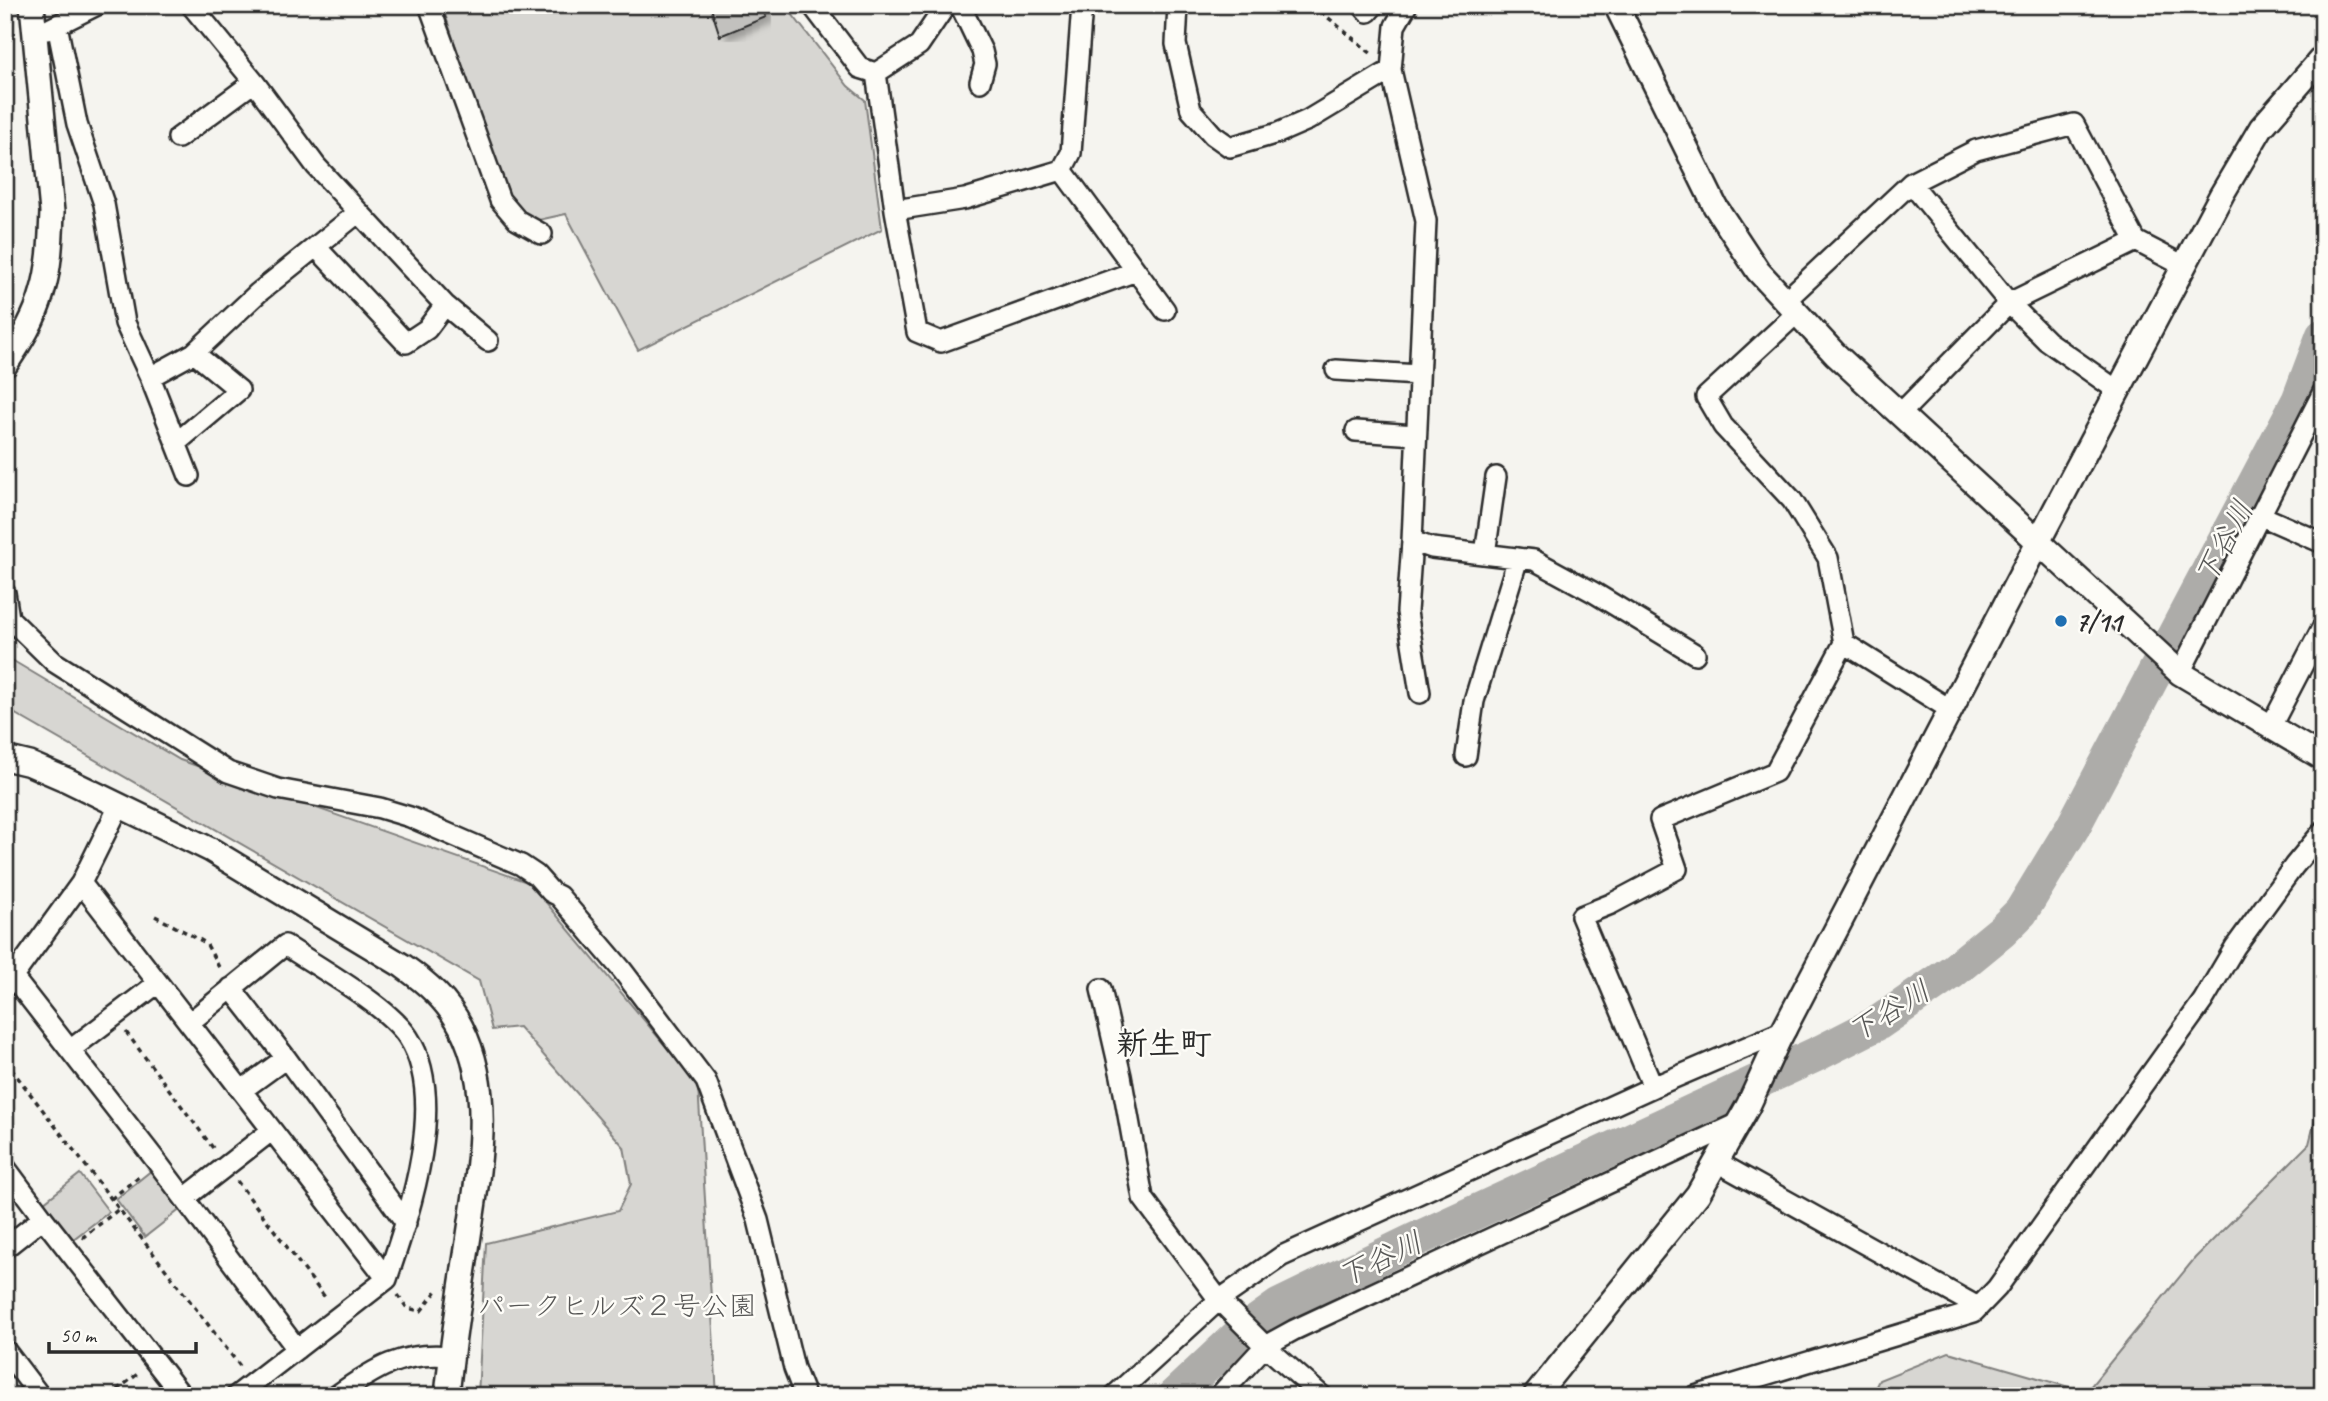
<svg xmlns="http://www.w3.org/2000/svg" width="2328" height="1401" font-family="Caveat,'Klee One',sans-serif">
	<defs>
		<filter id="shadow"><feDropShadow dx="8" dy="4.5" stdDeviation="3.5" flood-color="#0004"/></filter>
	</defs>
	<rect width="100%" height="100%" fill="#f5f4ef"/>
	<filter id="ink" filterUnits="userSpaceOnUse"><feTurbulence type="fractalNoise" baseFrequency=".0143" numOctaves="2"/><feDisplacementMap in="SourceGraphic" scale="14" xChannelSelector="R" yChannelSelector="G"/><feConvolveMatrix kernelMatrix="1 2 1 2 8 2 1 2 1" color-interpolation-filters="sRGB"/></filter>
	<g filter="url(#ink)">
		<path fill="#d7d6d2" stroke="#81807e" stroke-width="2" d="M442,5h343l63,81 17,14 17,129 -244,121 -72,-136 -36,8 -23,-20z
			M5,656l175,104 350,123 168,202 19,311h-239l8,-153 132,-32 13,-27 -7,-37 -105,-120 -27,3 -13,-49 -474,-273z
			M2323,1088v308h-452l8,-16 70,-28 137,40 109,-134 114,-114z
			M152,1170l30,38 -37,29 -29,-38z
			M80,1174l29,38 -37,28 -29,-37z"/>
		<g fill="none" stroke-linecap="round" stroke-linejoin="round">
			<path stroke="#adaca9" stroke-width="35" d="M1174,1396l66,-62 39,-28 136,-66 404,-187 59,-30 74,-51 50,-41 19,-19 53,-87 225,-425 24,-64"/>
		</g>
		<path fill="#c2c1be" stroke="#2b2b2b" stroke-width="2" filter="url(#shadow)" d="M710,5h51l5,12 -46,19z"/>
		<g fill="none" stroke-linecap="round" stroke-linejoin="round">
			<g stroke="#2b2b2b" stroke-width="24">
				<path id="minor" d="M191,5l63,77 62,84 129,139 43,36
					M429,5l71,195 17,20 25,14
					M812,5l48,63 16,5
					M946,5l-27,40 -43,28 19,137 22,122 24,10 195,-71
					M960,5l22,46 3,13 -5,18
					M1178,5l-2,39 15,66 22,25 17,12 48,-14 30,-13 83,-50
					M1362,5l6,7 6,-7
					M1407,5l-12,21 -4,44 35,151 -14,320 20,7 102,12 59,32 102,62
					M57,25l20,99 27,80 21,119 25,54
					M47,30l50,-25
					M178,138l76,-56
					M1062,170l103,140
					M1911,183l98,120 38,38 71,50
					M895,210l70,-11 97,-29 9,-17 11,-148
					M316,247l90,96 21,-14 18,-24
					M1785,301l126,-118 65,-33 98,-26 62,117 48,25
					M1797,313l-91,84 17,29 69,74 36,58 16,85 107,67
					M1336,370l83,5
					M1900,414l109,-111 127,-62
					M1356,431l60,4
					M176,443l63,-53 -45,-37
					M189,476l-39,-99 44,-24 64,-60 101,-81
					M2259,515l64,28
					M1412,541l-5,71 13,81
					M1485,554l11,-77
					M5,593l4,25 45,44 174,110 50,17 102,19 30,9 111,48 15,10 15,17 8,4 63,74 84,111 52,139 36,148 11,28
					M2180,673l143,-281
					M2270,728l53,-102
					M1466,756l8,-55 44,-143
					M81,883l306,396 -151,117
					M13,977l144,185 140,187
					M7,985l74,-102 38,-77
					M231,988l55,70 120,165
					M1101,989l20,87 22,122 76,102 46,46 57,50
					M189,1023l96,-78c33,22 103,61 123,92 41,63 1,177 -21,242
					M70,1050l88,-67
					M1653,1087l-72,-171 30,-12 66,-35 -17,-49 115,-48 69,-129
					M242,1090l44,-32
					M1717,1162l261,145
					M5,1167l38,51
					M185,1198l86,-67
					M5,1248l38,-30 139,178
					M5,1350l35,46
					M336,1396c39,-28 66,-45 115,-40
					M1114,1396l105,-96 63,-44 371,-169 133,-57
					M1219,1396l46,-50 29,-16 446,-208
					M1695,1396l279,-84 23,-24 206,-287 32,-54 59,-81 29,-35"/>
			</g>
			<g stroke="#2b2b2b" stroke-width="28">
				<path id="tertiary" d="M1616,5l99,201 43,65 77,83 345,319 143,85
					M5,365c15,-22 30,-46 37,-72 8,-25 9,-55 10,-81l-20,-207
					M5,758l25,6 37,16 144,70 192,116c24,17 44,34 58,61 34,67 17,144 7,215 -8,51 -16,102 -21,154
					M1535,1396l163,-202 50,-88 30,-65 260,-499 184,-348 39,-66 62,-71"/>
			</g>
			<path stroke="#2b2b2b" stroke-width="3.5" stroke-dasharray="5 5" stroke-linecap="butt" d="M1313,5l60,50
				M155,916l51,27 15,28
				M126,1032l90,120
				M5,1061l238,309
				M237,1181l90,119
				M111,1199l31,-25
				M82,1238l37,-29
				M398,1295l9,13 14,3 18,-23
				M109,1396l30,-23"/>
			<use href="#minor" stroke="#fdfcf7" stroke-width="19"/>
			<use href="#tertiary" stroke="#fdfcf7" stroke-width="23"/>
		</g>
	</g>
	<circle fill="#1f6fb2" stroke="#fdfcf7" stroke-width="2.5" cx="2061" cy="621" r="7"/>
	<g text-anchor="middle" stroke-width="5" stroke-linejoin="round" paint-order="stroke">
		<g font-size="28" font-weight="bold" fill="#2b2b2b" stroke="#fdfcf7" text-anchor="start">
			<text x="2075" y="631">7/11</text>
		</g>
		<g font-size="28" fill="#565655" stroke="#fdfcf7">
			<text x="617" y="1315">パークヒルズ２号公園</text>
		</g>
		<g font-size="30" font-style="italic" fill="#585857" stroke="#fdfcf7">
			<text transform="translate(2224 542) rotate(-62)" y="10">下谷川</text>
			<text transform="translate(1889 1011) rotate(-31)" y="10">下谷川</text>
			<text transform="translate(1380 1259) rotate(-25)" y="10">下谷川</text>
		</g>
		<g font-size="32" font-weight="bold" fill="#2b2b2b" stroke="#fdfcf7">
			<text x="1164" y="1054">新生町</text>
		</g>
	</g>
	<rect width="2328" height="1401" fill="none" stroke="#fdfcf7" stroke-width="28"/>
	<rect x="14" y="14" width="2300" height="1373" fill="none" stroke="#2b2b2b" stroke-width="2.5" filter="url(#ink)"/>
	<path d="M49 1342v10h147v-10" fill="none" stroke="#2b2b2b" stroke-width="3.5"/>
	<text x="60" y="1342" font-size="21" fill="#2b2b2b" stroke="#fdfcf7" stroke-width="5" paint-order="stroke">50 m</text>
</svg>
